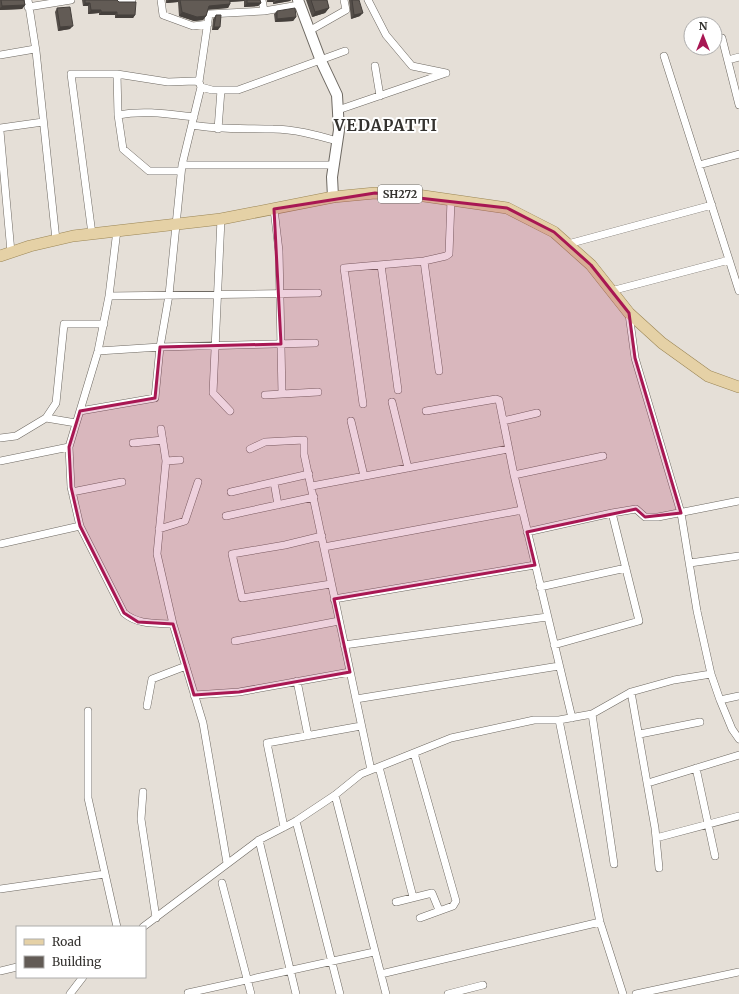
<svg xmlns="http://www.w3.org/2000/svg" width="739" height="994" font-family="Merriweather,serif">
	<rect width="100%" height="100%" fill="#e5dfd7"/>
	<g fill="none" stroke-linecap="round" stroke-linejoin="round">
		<g stroke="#6e6962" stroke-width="8">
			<path id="street" d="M28,0l8,51 20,189
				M117,0h15
				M161,0l2,15 30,11 15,-2
				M262,0l2,11
				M368,0l18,35 26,31 34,7
				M28,7l43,-7
				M309,31l37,-21 -2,-10
				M722,38l17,67
				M0,55l35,-6
				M664,56l75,235
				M728,60l11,-3
				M375,66l5,30
				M117,74l1,41 5,34 26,22h32
				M199,82l10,-68 55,-3 35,-6
				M338,110l108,-37
				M118,115c25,-5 50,-1 76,2
				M192,125c27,5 53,3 81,4 21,0 43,6 64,12
				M0,128l43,-6
				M218,129l3,-39
				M0,131l11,121
				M182,165h151
				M699,165l40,-11
				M274,209l5,42 3,143 36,-2
				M221,219l-8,174 17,18
				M117,230l-8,66 -11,55 -29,96 2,40 9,39 44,87c14,12 31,10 49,11l-16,-70 9,-93 -5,-32
				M92,234l-21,-160h46l51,8 27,-1 4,1 2,5 11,3h26l107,-39
				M568,244l144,-39
				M424,261l15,110
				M381,265l17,125
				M611,291l118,-31
				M109,296l209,-3
				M629,314l6,44 46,155 16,98 14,63 9,26 12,29 7,10
				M98,351l62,-4 155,-4
				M265,395l17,-1
				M392,402l16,66
				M363,404l-19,-136 80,-7 22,-5 3,-2 2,-54
				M80,411l75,-13 5,-51 9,-52 13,-130 19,-78
				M426,411l70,-12 3,1 15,75 58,243
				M46,418l30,5
				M351,421l13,55
				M503,421l34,-8
				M0,438l16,-2 30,-18 10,-15 8,-79h40
				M133,443l30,-3
				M250,449l15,-7 39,-2v14l67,316
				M0,461l69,-14
				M166,461l14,-1
				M514,475l89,-19
				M274,482l4,23
				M312,486l196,-37
				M72,492l50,-10
				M231,492l78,-18
				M226,516l88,-19
				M159,529l26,-8 13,-39
				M527,532l85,-19
				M322,536l-37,9 -53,9 10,44 89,-14
				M0,544l80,-18
				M324,547l198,-37
				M690,563l49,-7
				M540,587l86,-19
				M334,599l201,-34
				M173,624l30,99 24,140
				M235,641l104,-20
				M344,645l203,-28
				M554,645l85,-24 -27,-108 24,-4 9,8h13l81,-16
				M297,681l11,55
				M631,692l24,136 4,40
				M194,695l45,-3 111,-20
				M356,699l203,-33
				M720,700l19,-4
				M147,706l5,-27 34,-13
				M88,711v87l29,129
				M592,714l22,150
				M559,720l41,202 23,72
				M640,734l60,-12
				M414,753l42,148 -3,5 -33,12
				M379,767l34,130
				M696,768l19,88
				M648,783l91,-28
				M143,792l-2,27 15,99
				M335,795l51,199
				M296,821l44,173
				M284,827l-17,-84 94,-17
				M656,838l83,-22
				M259,840l37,154
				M222,883l29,111
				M0,889l105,-15
				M396,902l36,-9 7,17
				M143,927l116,-87 37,-19 39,-26 26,-21 90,-36 83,-18h25l33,-6 39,-22 43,-12 37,-6
				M0,971l17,-4
				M381,974l219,-52
				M188,993l186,-41
				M70,994l13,-17
				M448,994l35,-9
				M636,994l103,-22"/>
		</g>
		<g stroke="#6e6962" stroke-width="12">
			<path id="secondary" d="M298,0l23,61 16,34 2,35 -7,47 1,20"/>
		</g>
		<g stroke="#9b8656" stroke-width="12">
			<path id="primary" d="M0,256l30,-10 43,-10 148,-17 112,-22 42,-4 42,2 90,13 47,24 37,33 38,48 33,30 46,33 31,11"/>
		</g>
		<use href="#street" stroke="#fff" stroke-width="7"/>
		<use href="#secondary" stroke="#fff" stroke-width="10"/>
		<use href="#primary" stroke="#e5d1a6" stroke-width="11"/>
	</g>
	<path fill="#544e49" d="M0,0h24l1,5 -3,4 -22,1z
		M82,0h35l18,15 -2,3h-18v-3h-16v-2l-11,1v-8h-5z
		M166,0h94l1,3 -3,3 -14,1v-6l-14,1v2l-2,4 -20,1 -2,7 -3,4 -9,1 -15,-5 -1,-14 -12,1z
		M267,0h24l-1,1 -17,3v-2h-6z
		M306,0h21l2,8 -4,5 -13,4z
		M349,0h10l1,16 -9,3z
		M57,8l13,21 -12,2 -3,-19z
		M277,11l19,6 -3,4 -18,1 -1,-8z
		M216,15l2,15h-6l1,-11z"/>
	<path fill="#45403c" d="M169,0h10l-1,2 -12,1z
		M228,0h17l-1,1 -17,1z
		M269,0h6l-2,2h-6z
		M280,0h11l-1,1 -17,3 3,-3z
		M85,3h5l-2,3h-5z
		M247,3h14l-3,3 -14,1z
		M230,4l-2,4 -21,2 2,-4z
		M25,5l-3,4 -22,1v-2l2,-2z
		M329,8l-4,5 -13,4 3,-5z
		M91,10h10l-2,3 -11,1z
		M101,12h16l-2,3h-16z
		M182,12l24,4 -3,4 -9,1 -15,-5z
		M363,13l-3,3 -9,3 3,-4z
		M117,15h18l-2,3h-18z
		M296,17l-3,4 -18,1 2,-3z
		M73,26l-3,3 -12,2 2,-4z
		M214,27h6l-2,3h-6z"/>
	<path fill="#625b55" stroke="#45403c" d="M1,0h23l1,5 -23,1z
		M85,0h32l2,2h17l-1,13h-18v-3h-16v-2h-10l-1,-7h-5z
		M180,0h50v4l-21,2 -3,10 -9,1 -15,-5z
		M247,0h13l1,3h-14z
		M311,0h16l2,8 -14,4z
		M352,0h7l4,13 -9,2z
		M70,7l3,19 -13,1 -3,-19z
		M295,8l1,9 -19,2v-8z
		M216,15h5l-1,12h-6z"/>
	<path fill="#a81753" fill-opacity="0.2" stroke="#a81753" stroke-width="3" stroke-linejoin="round" d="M375,193l132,15 47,24 37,33 38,48 6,45 46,155 -36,4 -9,-8 -109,23 8,33 -201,34 16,73 -111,20 -45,3 -21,-71 -35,-2 -14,-9 -44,-87 -9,-39 -2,-40 11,-36 75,-13 5,-51 121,-3 -7,-135z"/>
	<g text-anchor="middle" stroke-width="4" stroke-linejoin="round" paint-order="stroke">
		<rect fill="#fff" stroke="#71706d" stroke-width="1" x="378" y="185" width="44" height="18" rx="3"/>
		<g font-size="11" font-weight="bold" fill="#34322f">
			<text x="400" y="198">SH272</text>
		</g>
		<g font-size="16" font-weight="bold" letter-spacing="1" fill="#34322f" stroke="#fff">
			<text x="386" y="131">VEDAPATTI</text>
		</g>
	</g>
	<rect x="16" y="926" width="130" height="52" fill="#ffffff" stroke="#aeadac"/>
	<rect x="24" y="939" width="20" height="6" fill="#e5d1a6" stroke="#aeadac"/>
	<text x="52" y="946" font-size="12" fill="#34322f">Road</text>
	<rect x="24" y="956" width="20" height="12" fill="#625b55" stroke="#aeadac"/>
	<text x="52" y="966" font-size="12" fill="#34322f">Building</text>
	<g transform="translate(703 36)"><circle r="19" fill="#ffffff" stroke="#aeadac"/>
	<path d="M0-3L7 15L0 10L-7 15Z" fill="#a81753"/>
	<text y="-6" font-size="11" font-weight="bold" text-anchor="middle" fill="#34322f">N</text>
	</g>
</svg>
